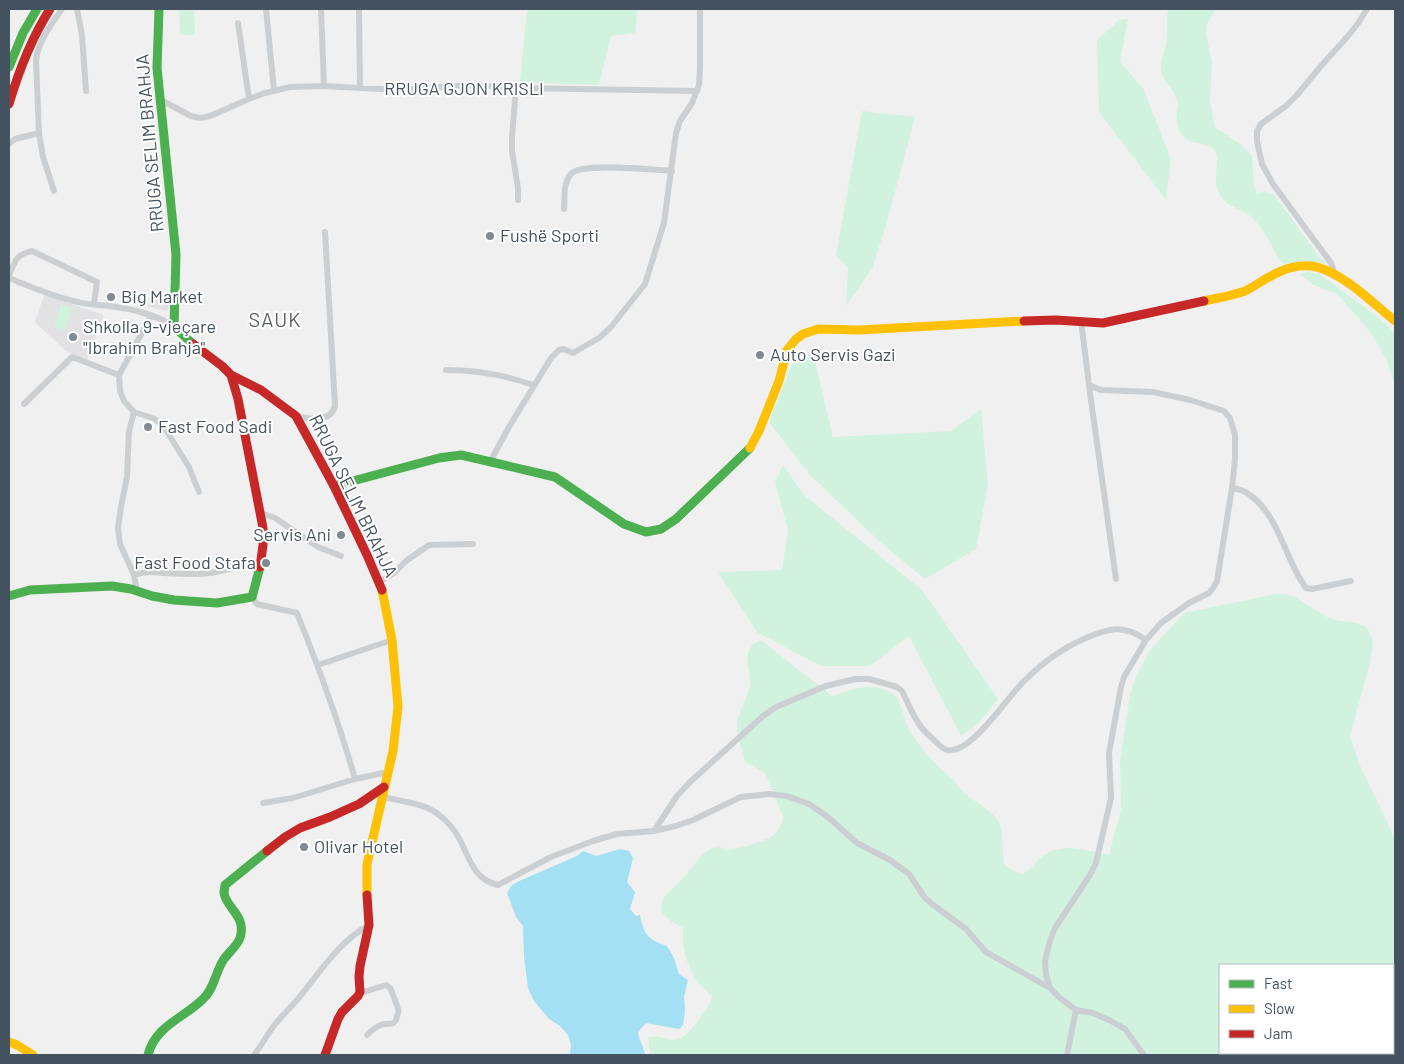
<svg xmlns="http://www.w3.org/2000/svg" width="1404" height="1064" font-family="Barlow,sans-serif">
	<rect width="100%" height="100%" fill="#f1f0f0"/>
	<path fill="#e2e1e3" d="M152,289l19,5 -3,17 -20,-4z
		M44,295l60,20 -17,45 -21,-9 -31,-29z"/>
	<path fill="#d2f2e0" d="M179,9h15l1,26h-15z
		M527,9h111l-3,24 -24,3 -12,49 -79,-3z
		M1168,9h48l-9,15 -1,10 6,28 -2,38 5,28 23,14 14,13 2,29 2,9 9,-2 8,3 11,14 35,49 9,7 -22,-3 -24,3c-10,-17 -19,-38 -34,-50 -8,-6 -20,-7 -26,-16 -13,-17 0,-36 -7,-47 -8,-12 -24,-4 -32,-15 -6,-7 -7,-17 -6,-26 0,-2 1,-5 1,-7 -2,-12 -16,-22 -17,-34 -1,-8 4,-18 5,-26 2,-11 0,-23 2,-34z
		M1128,19l-8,43 23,26 28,71 -5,41 -67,-88 -2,-72 22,-20z
		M862,111l53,6 -27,101 -15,49 -27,39 2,-38 -12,-13z
		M1307,272l13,2 64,48 11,11v54l-8,-26 -14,-25 -16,-20 -8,-7 -6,-9 -7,-7 -9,-2 -15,-7 -12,-10z
		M61,304l11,4 -7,22 -11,-3z
		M797,351l17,6 19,80 118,-6 30,-22 7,76 -12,64 -51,30 -45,-37 -70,-67 -41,-53z
		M783,465l21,30 118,95 76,109 -18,23 -19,14 -52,-100 -39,30h-49l-64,-34 -39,-60 64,-2 6,-40 -13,-48z
		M1275,594h11l9,3 32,20 9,3 21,3 9,4 5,8 2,9 -3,19 -20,73 9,27 36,76v216h-29l-3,-2h30v-88h-173v88h125v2h-695l-2,-18c13,-3 15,3 26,3 15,-1 33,-31 38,-43 -5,-5 -10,-10 -14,-15 -11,-15 -17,-36 -15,-54 -10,-5 -16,-9 -22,-17l2,-13 22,-22 16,-20 9,-7 9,-2 9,2 10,-1 10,-2 21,-8 7,-5 5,-8 2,-9 -18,-43 -20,-11c-2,-12 -9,-25 -8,-38 2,-14 11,-26 13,-40 1,-10 -5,-22 -2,-31 2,-7 7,-10 13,-13l71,56c18,-6 37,-14 56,-5 16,7 14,28 23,42 8,12 19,25 29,35 4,4 8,7 12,10 4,5 7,10 12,15 11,9 27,16 35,29 5,9 3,30 5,42l8,6 10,4c10,-5 12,-12 21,-18 22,-15 43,-5 66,-1l12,-46 -1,-49 10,-65 6,-19 14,-26 34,-37z"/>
	<path fill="#a3e0f4" d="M620,849l9,2 4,7 -6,24 8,10 -5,17 6,7 4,-1c4,21 8,24 27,31l7,12 5,16 9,6 -4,17 1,14 -2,14 -4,4 -33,-6 -8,9c1,9 6,15 7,23h-75l1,-10 -3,-10 -8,-9 -11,-7 -15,-18 -6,-13 -4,-32 -1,-30 -7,-9 -9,-24 4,-7 6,-4 60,-26 6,-5 13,5z"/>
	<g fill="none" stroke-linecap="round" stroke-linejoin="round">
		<path stroke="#cccfd1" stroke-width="6" d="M77,9l5,26 4,56
			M266,9l8,81
			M321,9l3,77
			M359,9l1,79
			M238,23l11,76
			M516,88l-4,49v14l6,37v12
			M159,99l32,17 9,2 10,-2 39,-17 16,-6 25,-6 34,-1 74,4 73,-5 45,3 181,3
			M9,144l6,-5 24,-6
			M54,191l-11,-34 -4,-24 -3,-73c2,-18 16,-37 26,-51
			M564,209c1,-11 -1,-25 6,-34 9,-14 84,-5 102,-4
			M1334,274l-1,-6 -2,-5 -58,-79 -11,-20 -5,-23v-10l4,-7 25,-18 11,-11 24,-29 27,-30 11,-14 8,-13
			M9,276c6,-15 6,-21 23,-25l65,31 -3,22
			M9,278c22,9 45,19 69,24 10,3 21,3 31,4 19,2 50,9 65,21
			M151,316l-32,59 1,16 4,10 10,11 21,7 9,8 25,40 10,25
			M1081,321l9,72 26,186
			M446,370c30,0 59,5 87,15
			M1089,385l12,5 52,2 37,8 34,11 6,7 5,17v24l-3,29 -15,93 -4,7 -4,5 -20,10 -28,20 -15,17 -22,37 -3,10 -12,66 2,45 -15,65 -6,12 -35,53 -5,13 -5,20 1,14 4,13 10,10 16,12 17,3 18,8 14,8 19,26
			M24,404l48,-47 47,18
			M134,412l-5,19 -2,46 -6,30 -3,21 2,16 14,31 3,16
			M296,416c13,3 35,7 39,-10l-10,-174
			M490,462l19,-35 42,-69 8,-8 4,-1 10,4 26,-15 12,-11 34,-43 19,-61 12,-90 4,-12 12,-18 7,-18 1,-16v-60
			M1232,488c7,1 13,3 18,7 30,22 35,65 56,93l6,1 39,-8
			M261,513l14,5 43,29 23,9
			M134,575c10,-4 19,-3 30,-2 15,1 31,2 46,0 17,-2 33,-9 50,-10
			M378,583l16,-10 12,-12 23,-16 44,-1
			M252,597l5,7 40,9c22,55 42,109 58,166
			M318,665l74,-25
			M383,797c17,4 40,6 55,17 9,7 17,16 22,26 10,19 14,40 38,45l53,-28 42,-16 24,-7 37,-3 22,-5 17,-6 48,-23 29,-3 17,2 22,8 19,13 29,26 33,17 19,14 16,24 7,6 34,25 20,23 64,36
			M263,803l30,-5 62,-19 33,-7
			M654,831l23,-35 13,-14 73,-66 13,-9 50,-21 29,-7h14l11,3 17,5 5,4c6,12 11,26 20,37 4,5 9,9 13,13 4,4 8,8 12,9 24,5 61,-54 77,-69 18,-18 39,-33 62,-43 23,-10 38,-14 60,2
			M360,992l7,-1 19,-6 5,4c2,7 5,13 7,20 1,3 0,5 -1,8 -2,10 -9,5 -16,8 -6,2 -10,6 -14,10
			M254,1055c8,-10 14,-22 22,-32 7,-8 14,-15 21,-23 22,-26 41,-58 72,-75
			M1067,1055l9,-45"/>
		<path stroke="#4caf50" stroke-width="9" d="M159,9l-2,59 19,187 -2,72 19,17
			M9,67l14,-34 14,-24
			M334,486l105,-28 22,-3 94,22 69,47 22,8 15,-3 15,-10 74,-71
			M9,596l21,-6 82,-4 19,3 21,7 22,4 43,3 35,-6 8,-30
			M148,1055c7,-29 36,-37 55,-56 12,-11 12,-27 21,-40 5,-7 13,-13 16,-21 7,-22 -14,-30 -16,-45 0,-3 1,-5 1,-8l42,-34"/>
		<path stroke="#ffc107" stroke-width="9" d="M1204,301c13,-3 28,-5 41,-10 12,-6 22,-14 34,-19 10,-5 22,-7 33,-6 28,4 62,38 83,55
			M750,448l9,-17 20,-50 8,-31 9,-11 7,-5 15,-5 41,1 165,-9
			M367,895v-31l26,-113 5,-44 -6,-67 -10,-50
			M9,1042l8,3 16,10"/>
		<path stroke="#c62828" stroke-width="9" d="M9,104c10,-34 22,-65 41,-95
			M1024,321l32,-1 47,3 101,-22
			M193,344l29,22 9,9 30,15 35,26 38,70 33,69 15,35
			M231,375l7,24 25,129v17l-3,22
			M267,851l18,-14 15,-9 30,-11 29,-13 25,-17
			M325,1055l13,-36 4,-7 16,-16 2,-4 -1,-15 1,-11 9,-41 -2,-30"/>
	</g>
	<g fill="#818992" stroke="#fff" stroke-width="2">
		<circle cx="490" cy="236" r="5"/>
		<circle cx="111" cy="297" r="5"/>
		<circle cx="73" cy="337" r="5"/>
		<circle cx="760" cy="355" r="5"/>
		<circle cx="148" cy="427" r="5"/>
		<circle cx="341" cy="535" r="5"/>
		<circle cx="266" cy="563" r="5"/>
		<circle cx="304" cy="847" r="5"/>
	</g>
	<g text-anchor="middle" stroke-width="4" stroke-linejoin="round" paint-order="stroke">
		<g font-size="18" fill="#45525f" stroke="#fff">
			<text x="464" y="95">RRUGA GJON KRISLI</text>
			<text transform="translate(150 143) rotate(-95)" y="6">RRUGA SELIM BRAHJA</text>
			<text transform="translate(353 496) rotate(64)" y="6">RRUGA SELIM BRAHJA</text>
		</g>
		<g font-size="18" fill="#45525f" stroke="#fff" text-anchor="start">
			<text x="500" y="242">Fushë Sporti</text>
			<text x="121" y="303">Big Market</text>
			<text x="83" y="333">Shkolla 9-vjeçare<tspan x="83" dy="21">"Ibrahim Brahja"</tspan></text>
			<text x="770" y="361">Auto Servis Gazi</text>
			<text x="158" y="433">Fast Food Sadi</text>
			<text x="331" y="541" text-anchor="end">Servis Ani</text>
			<text x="256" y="569" text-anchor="end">Fast Food Stafa</text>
			<text x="314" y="853">Olivar Hotel</text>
		</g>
		<g font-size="20" letter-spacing="1" fill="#5b5f65" stroke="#fff">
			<text x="275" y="327">SAUK</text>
		</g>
	</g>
	<rect width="1404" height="1064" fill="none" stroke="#45525f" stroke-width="20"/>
	<rect x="1219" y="964" width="175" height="90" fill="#ffffff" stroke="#b5babf"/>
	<rect x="1229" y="980" width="25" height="8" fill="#4caf50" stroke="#b5babf"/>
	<text x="1264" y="989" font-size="15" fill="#45525f">Fast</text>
	<rect x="1229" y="1005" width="25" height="8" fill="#ffc107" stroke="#b5babf"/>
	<text x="1264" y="1014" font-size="15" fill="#45525f">Slow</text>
	<rect x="1229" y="1030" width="25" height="8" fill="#c62828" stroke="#b5babf"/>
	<text x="1264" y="1039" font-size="15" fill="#45525f">Jam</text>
</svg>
